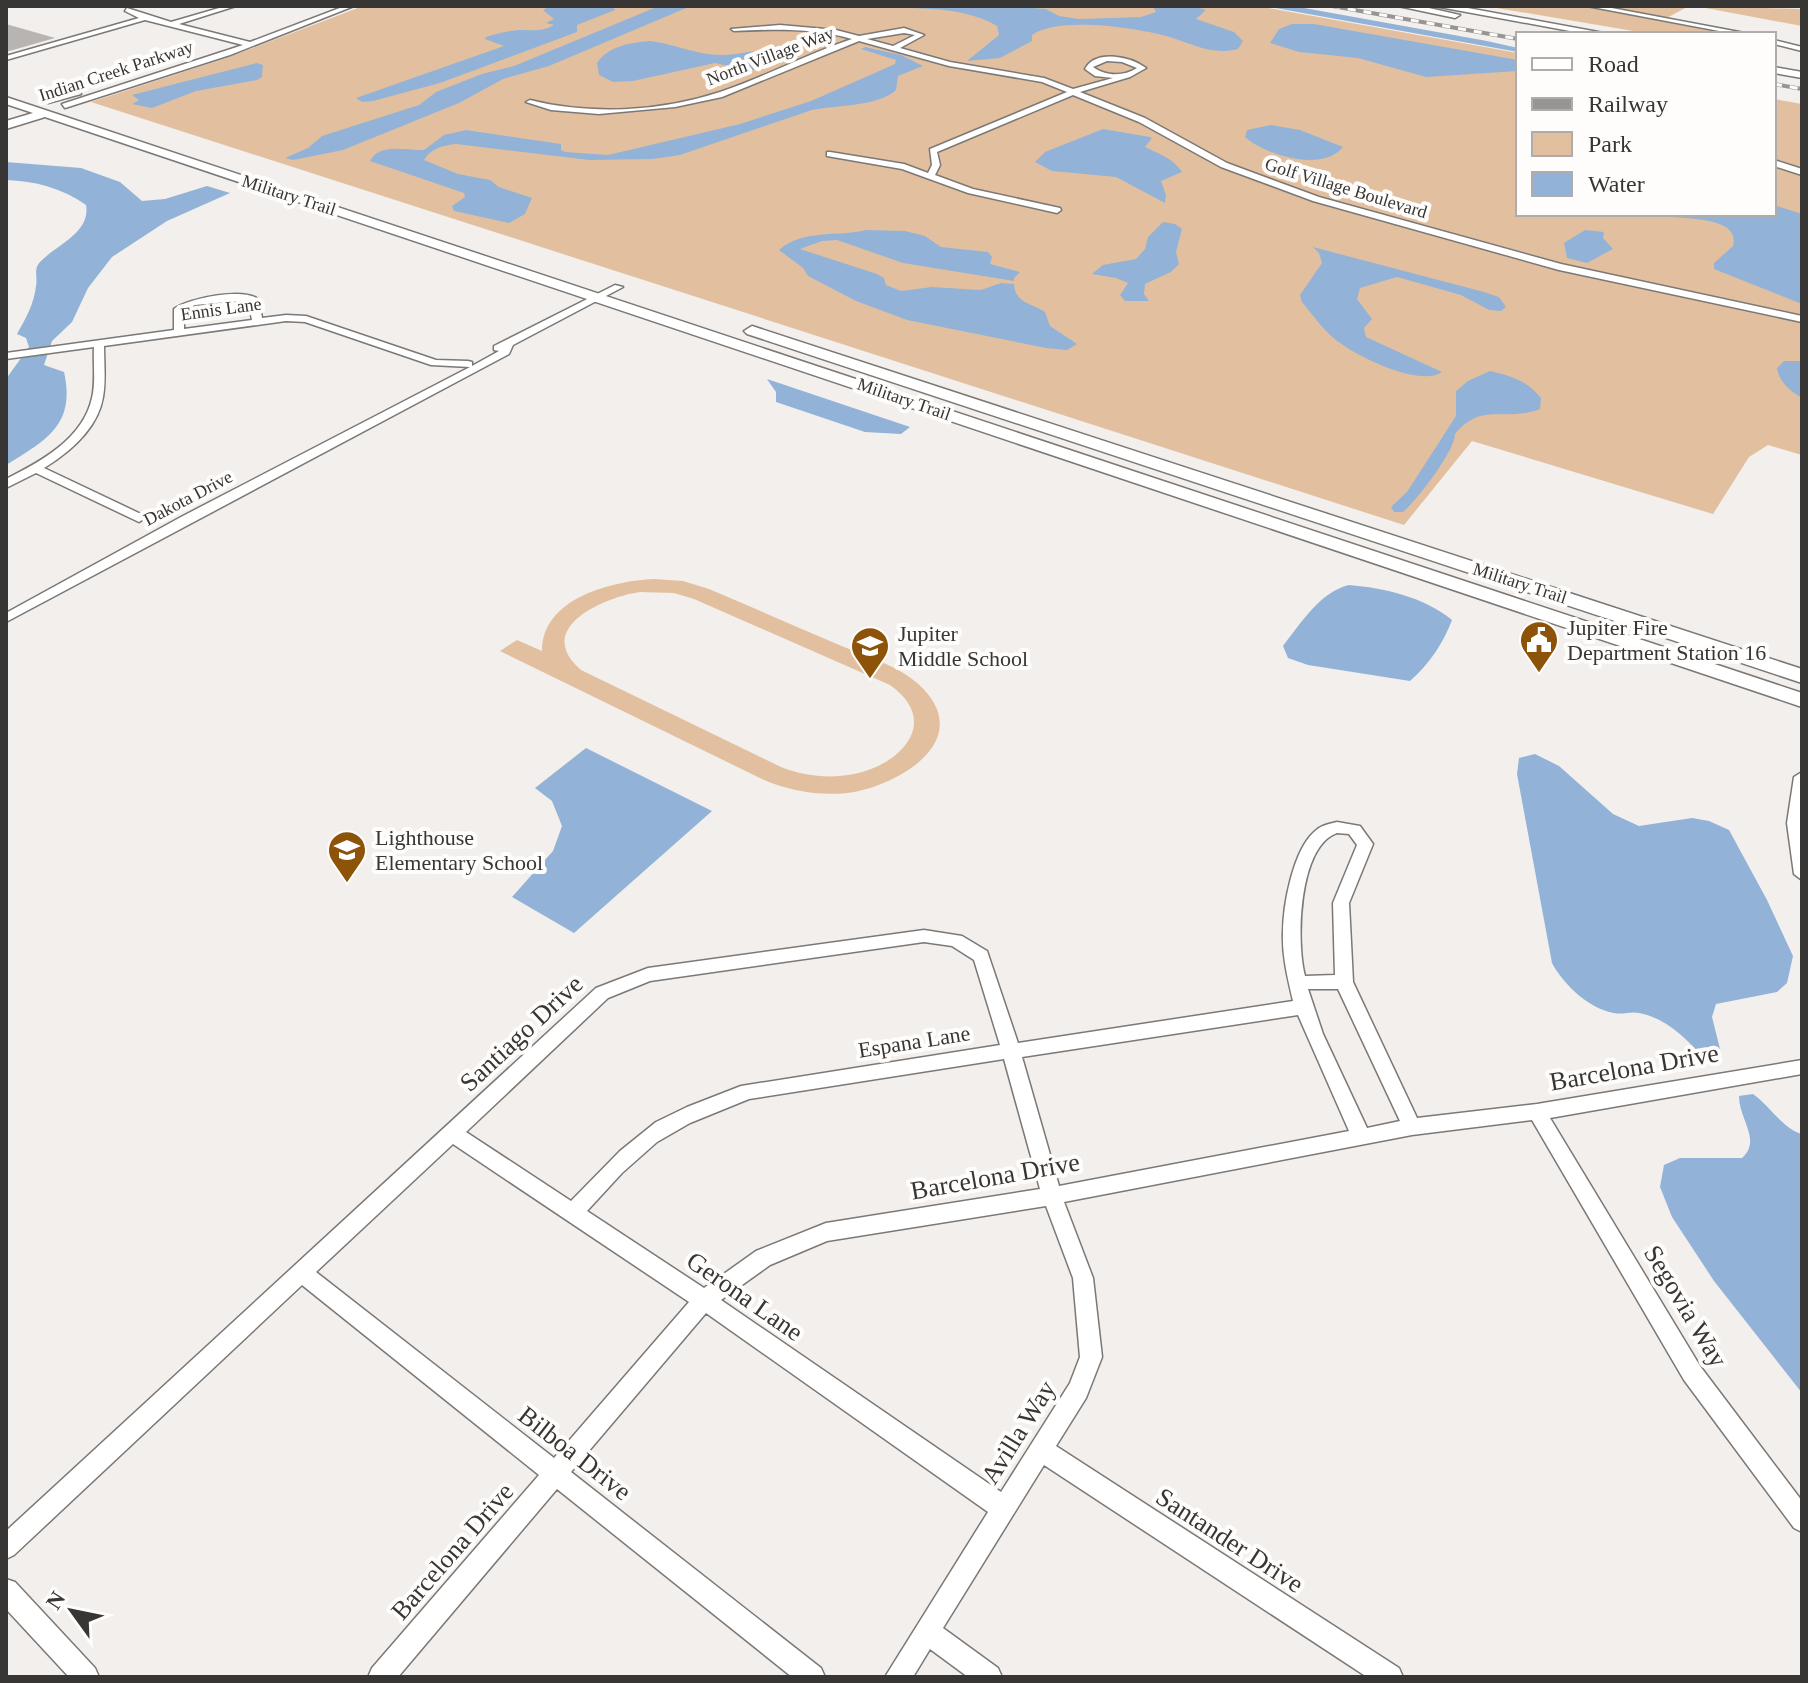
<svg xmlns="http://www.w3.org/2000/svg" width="1808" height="1683" font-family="'Times New Roman',serif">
	<rect width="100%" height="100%" fill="#f2efec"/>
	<path fill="#e2c09f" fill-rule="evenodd" d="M363,6h894l261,47v161h256v-115l28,5v351l-34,-10 -19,12 -36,57 -241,-73 -68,84 -1313,-423 138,-45z
		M1485,6h204l-28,15 65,13h-75z
		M1695,6l107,3v17z
		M654,579l29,2 26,8c43,18 85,37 128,55 30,13 69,23 90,49 44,53 -36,95 -80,100 -29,3 -56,-2 -83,-13l-264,-129 17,-11 25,11c0,-53 70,-70 112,-72zM640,592l34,1 20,6 196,86c52,37 10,80 -36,89 -25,5 -50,2 -73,-7l-200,-97c-49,-42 24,-73 59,-78z"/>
	<path fill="#92b3d7" d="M550,6h62l3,4 -38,15v7l-137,51 -67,18 -11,1 -6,-4 148,-52 -19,-7 1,-2c10,-3 25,-7 35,-7 13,0 21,2 33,-5l-8,-2 8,-4 -11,-9z
		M659,6h32l-142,60 -46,13 -44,24 -116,47 -50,10 -8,-2 23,-10 14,-12 97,-31 17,-13 46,-18 32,-8z
		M830,6h175l41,3 13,7 20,3 62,-2 15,-5 -3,-6h40l13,4 -10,9 38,13 9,9 -5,8c-28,7 -46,-6 -72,-13 -31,-8 -107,-20 -134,-1v6l-32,17 -33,3 32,-26 -2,-9c-41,-26 -119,-15 -167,-20z
		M1264,6h29l194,35 31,7v4z
		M1292,24h22l204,36v11l-92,6 -68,-19 -59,-6 -29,-9 9,-14z
		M649,41c24,2 45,14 74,14 22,0 46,-11 68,-1l-41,17 -35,-8 -82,18 -20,1 -14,-7 -2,-12c11,-17 33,-20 52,-22z
		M865,47l36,8 22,11 -25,10 -2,14c-18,17 -61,15 -84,20l-132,45 -27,4 -64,1 -133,-16c-12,1 -26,5 -32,16l34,14 32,6 9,7 33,11 -7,16 -16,9 -55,-12 -2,-5 13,-9 -1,-4 -94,-32c8,-18 37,-11 54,-11l20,-15 22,-5 95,14v6l4,2 43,3 132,-31 71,-23 84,-37 1,-4 -35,-11z
		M257,63l6,2 -1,12 -5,3 -61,11 -44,17 -20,-4 7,-4 -7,-5z
		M1271,125l29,5 43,17c-21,26 -78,8 -98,-10l2,-7z
		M1103,129l47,8 2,1 -7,9c14,7 28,11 37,25l-21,9 5,14 -1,8 -49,-26 -64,-6 -17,-9 10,-10z
		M6,162l75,6 39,14 22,19 23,-2 42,-13 23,7 -63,28 -55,36 -24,31 -16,34 -20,19 -8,24 20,7c12,53 -18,68 -58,93v-86l23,-32 -3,-9 -9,-4c9,-16 17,-30 19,-48 2,-9 -3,-17 4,-24 16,-17 51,-29 46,-57 -24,-17 -51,-24 -80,-25z
		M1774,205l28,9v90l-88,-35v-6l19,-17c9,-34 -62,-25 -85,-32h126z
		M1163,222l12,2 7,5 -6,23 3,12 -8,8 -26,12 -1,10 5,7h-24l-5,-6 8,-12 -12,-5 -24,-4 11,-9 33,-6 9,-10 3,-12z
		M866,230l39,1 20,5 16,11 47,5 4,5 -2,7 30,8 -6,6v3l-111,-18 -66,-23 -15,1 -22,8 77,25 7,4 2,7 15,6 31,-4 49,3 20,-7 13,1c1,19 17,19 31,28l5,14 27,18 -10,6 -21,-2 -139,-28 -51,-19 -48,-25 -5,-8 -24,-18c23,-21 59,-13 87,-20z
		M1585,230l19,2 -1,6 10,11 -26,14 -20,-5 -3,-15z
		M1313,247l171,45 15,5 7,10 -5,4 -12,-1 -28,-15 -64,-18 -37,11 -3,11 15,20 -8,9 2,9 76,35c-22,16 -86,-16 -106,-32 -14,-11 -23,-25 -34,-38l-2,-7 22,-32 -3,-10z
		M1784,361h18v37c-12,-7 -23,-16 -25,-30z
		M1490,371c21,5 38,10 51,27l-1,11c-38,14 -57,-8 -85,25 0,17 -38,66 -52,78h-9l-3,-5 16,-15 49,-76v-25l12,-10z
		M767,379l143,48 -9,7 -36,-2 -89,-30v-10z
		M1349,585c35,3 75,12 103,35 -9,24 -23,44 -42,61l-102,-16 -20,-7 -5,-12c18,-23 37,-54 66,-61z
		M586,748l126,63 -138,122 -62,-36 41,-46 9,-25 -10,-25 -17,-13z
		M1535,754l24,12 54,48 26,12 53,-8 17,3 20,9 38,70 26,56 -6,27 -10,9 -61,12 -4,13 10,40 -17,2c-18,-19 -38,-41 -66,-46 -8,-2 -16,2 -25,0 -25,-4 -51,-29 -62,-50l-35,-189 2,-16z
		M1753,1094c17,12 29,34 49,40v259l-88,-112 -42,-64 -12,-30 4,-22 16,-7h62c20,-18 -3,-38 -3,-62z"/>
	<path fill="#b7b4b1" d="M6,24l49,14 -49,14z"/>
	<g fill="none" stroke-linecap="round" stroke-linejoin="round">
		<g stroke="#7b7875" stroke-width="3">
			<path id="street" d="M226,6h10l-57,18 71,18 95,-36h9l-124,49 -165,53 -3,-4 181,-59 -98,-25 -139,40v-4l133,-38 -14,-7 2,-3 44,14z
				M1587,6h14l149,28h-15z
				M780,25l56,5 23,6 45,-8 20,7 -24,13 50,14 94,16 29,11 40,-11 -18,-2 -10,-7c10,-20 45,-13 61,-1l-16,9 -50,15 65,26 82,45 92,34 242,67 241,52v6l-243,-52 -246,-69 -92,-34 -82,-45 -66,-27 -136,57 3,13 -5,10 38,14 87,19 1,2 -4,3 -89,-20 -66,-24 -75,-13v-4h3l74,12 24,9 4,-8 -2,-16 137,-57 -25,-10 -93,-16 -90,-25 -137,56 -47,10 -76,7 -48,-4 -25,-8 4,-2c60,15 130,12 190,-8 45,-15 87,-38 132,-53 -38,-11 -79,-10 -118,-8l-3,-2zM904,33l11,2 -22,11 -26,-7zM1107,61l15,1 15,6c-13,8 -30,9 -44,-1z
				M1774,40l28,7v4l-28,-7z
				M78,90l3,4 -33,9 -4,-2z
				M1774,160l28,9v6l-28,-9z
				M615,285l8,2 -110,58 -4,9 -503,268v-9l175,-96 289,-150 -39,-2 -126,-43 -19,-1 -182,25c0,17 2,34 -1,51 -5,31 -33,55 -59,71l99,47 2,3 -6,4 -103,-49 -30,15v-9c34,-17 77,-40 86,-81 4,-16 1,-34 2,-51l-88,12v-6l168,-23v-21c14,-11 72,-22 85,-9l3,18 24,-3 20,1 130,44 32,1 4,1v4l27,-15 -5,-1v-4zM248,300l4,20 -68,9v-19l11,-5z
				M1802,772v108l-8,-6 -7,-51 7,-46z
				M1337,822l23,4 13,18 -24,59 4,79 64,136 120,-14 265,-44v14l-252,44 150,248 102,135v31l-8,-4 -110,-148 -152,-260 -120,15 -348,67 29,76 9,79 -16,41 -30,48 343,222 4,9h-36l-323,-212 -101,163 55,40 4,9h-34l-38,-28 -17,28h-28l103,-165 -282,-199 -135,159 250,196 4,9h-33l-235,-188 -159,188h-30l4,-9 167,-193 -237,-190 -288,270 -8,4v-28l590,-543 52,-20 276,-38 38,6 25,15 31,92 275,-42c-5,-22 -11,-45 -10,-68 0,-28 10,-82 31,-101 7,-7 15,-8 23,-10zM1337,833l12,1 8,11 -24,58 2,72 -30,1c-9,-33 -7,-130 32,-143zM924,942l28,4 22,14 26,85 -259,41 -54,21 -31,15 -36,29 -49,50 -105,-69 142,-134 42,-17zM1308,989h30l62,132 -33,7 -44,-94zM1298,1015l51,116 -290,55 -37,-129zM1004,1059l36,130 -214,34 -70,28 -52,37 -117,-77 35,-38 35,-31 33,-19 59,-24zM453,1144l236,158 -135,156 -238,-186zM1046,1206l27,72 7,79 -10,26 -69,109 -280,-192 49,-35 57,-24z
				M6,1579l9,3 80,86 4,9h-30l-63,-68z"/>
		</g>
		<g stroke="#7b7875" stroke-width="3">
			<path id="secondary" d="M1398,6h22l40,9 -5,3z
				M1434,6h23l152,28h-23z
				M1774,67l28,5v6l-28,-5z
				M6,97l1796,596v14l-1757,-590 -39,12v-8l27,-8 -27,-9z
				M752,326l1050,343v14l-1055,-349 -3,-3z"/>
		</g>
		<use href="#street" fill="#fff" fill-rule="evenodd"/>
		<use href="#secondary" fill="#fff" fill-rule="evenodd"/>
		<g stroke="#979593" stroke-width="4">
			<path id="rail" d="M1332,6l186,33
				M1774,84l28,5"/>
		</g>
		<use href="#rail" stroke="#fffdfb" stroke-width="3" stroke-dasharray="8" stroke-linecap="butt"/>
	</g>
	<defs>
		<g id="civic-pin" transform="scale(2)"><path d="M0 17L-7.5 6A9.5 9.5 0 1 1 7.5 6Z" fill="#8c5309" stroke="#fffdfb"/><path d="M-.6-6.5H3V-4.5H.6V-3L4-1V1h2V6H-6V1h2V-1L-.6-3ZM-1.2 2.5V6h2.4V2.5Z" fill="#fff"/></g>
		<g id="school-pin" transform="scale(2)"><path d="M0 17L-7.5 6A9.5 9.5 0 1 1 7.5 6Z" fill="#8c5309" stroke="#fffdfb"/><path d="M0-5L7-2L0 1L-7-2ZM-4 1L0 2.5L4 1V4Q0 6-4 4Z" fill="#fff"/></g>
	</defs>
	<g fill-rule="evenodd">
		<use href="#civic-pin" x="1539" y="640"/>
		<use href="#school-pin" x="870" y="646"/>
		<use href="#school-pin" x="347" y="850"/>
	</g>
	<g text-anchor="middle" stroke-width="8" stroke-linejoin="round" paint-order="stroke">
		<g font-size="18" fill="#373635" stroke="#fffdfb">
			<text transform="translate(770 56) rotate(-21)" y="6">North Village Way</text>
			<text transform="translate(116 71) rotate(-18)" y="6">Indian Creek Parkway</text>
			<text transform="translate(1346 188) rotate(17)" y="6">Golf Village Boulevard</text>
			<text transform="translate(289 195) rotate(18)" y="6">Military Trail</text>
			<text transform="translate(221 309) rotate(-8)" y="6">Ennis Lane</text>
			<text transform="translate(904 399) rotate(19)" y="6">Military Trail</text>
			<text transform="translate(188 498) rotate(-28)" y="6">Dakota Drive</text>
			<text transform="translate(1520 583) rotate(18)" y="6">Military Trail</text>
		</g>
		<g font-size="22" fill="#373635" stroke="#fffdfb" text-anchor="start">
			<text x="1567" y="635">Jupiter Fire<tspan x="1567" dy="25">Department Station 16</tspan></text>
			<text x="898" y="641">Jupiter<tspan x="898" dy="25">Middle School</tspan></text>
			<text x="375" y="845">Lighthouse<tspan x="375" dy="25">Elementary School</tspan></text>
		</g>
		<g font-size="22" fill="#373635" stroke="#fffdfb">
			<text transform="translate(914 1041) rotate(-9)" y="8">Espana Lane</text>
		</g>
		<g font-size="26" fill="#373635" stroke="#fffdfb">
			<text transform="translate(521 1033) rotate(-43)" y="9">Santiago Drive</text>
			<text transform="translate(1634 1067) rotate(-10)" y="9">Barcelona Drive</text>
			<text transform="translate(995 1176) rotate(-10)" y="9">Barcelona Drive</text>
			<text transform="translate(745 1296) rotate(35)" y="9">Gerona Lane</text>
			<text transform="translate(1686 1306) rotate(59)" y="9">Segovia Way</text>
			<text transform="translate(1018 1432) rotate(-58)" y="9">Avilla Way</text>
			<text transform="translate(575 1453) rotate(38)" y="9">Bilboa Drive</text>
			<text transform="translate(1230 1540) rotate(33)" y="9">Santander Drive</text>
			<text transform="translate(452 1551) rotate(-49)" y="9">Barcelona Drive</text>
		</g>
	</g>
	<rect width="1808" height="1683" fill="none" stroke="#373635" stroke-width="16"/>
	<rect x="1516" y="32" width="260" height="184" fill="#fffdfb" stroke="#afadac" stroke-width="2"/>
	<rect x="1532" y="58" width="40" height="12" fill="#ffffff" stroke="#afadac" stroke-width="2"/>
	<text x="1588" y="72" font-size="24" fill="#373635">Road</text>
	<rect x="1532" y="98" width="40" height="12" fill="#979593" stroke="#afadac" stroke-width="2"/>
	<text x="1588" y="112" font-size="24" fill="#373635">Railway</text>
	<rect x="1532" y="132" width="40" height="24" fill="#e2c09f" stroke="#afadac" stroke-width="2"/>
	<text x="1588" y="152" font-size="24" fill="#373635">Park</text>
	<rect x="1532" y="172" width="40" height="24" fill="#92b3d7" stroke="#afadac" stroke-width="2"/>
	<text x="1588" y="192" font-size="24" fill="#373635">Water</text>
	<g transform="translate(72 1611) rotate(303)" stroke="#fffdfb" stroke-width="6" paint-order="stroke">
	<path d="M0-6L14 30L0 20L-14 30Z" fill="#373635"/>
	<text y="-12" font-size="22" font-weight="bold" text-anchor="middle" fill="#373635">N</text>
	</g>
</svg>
